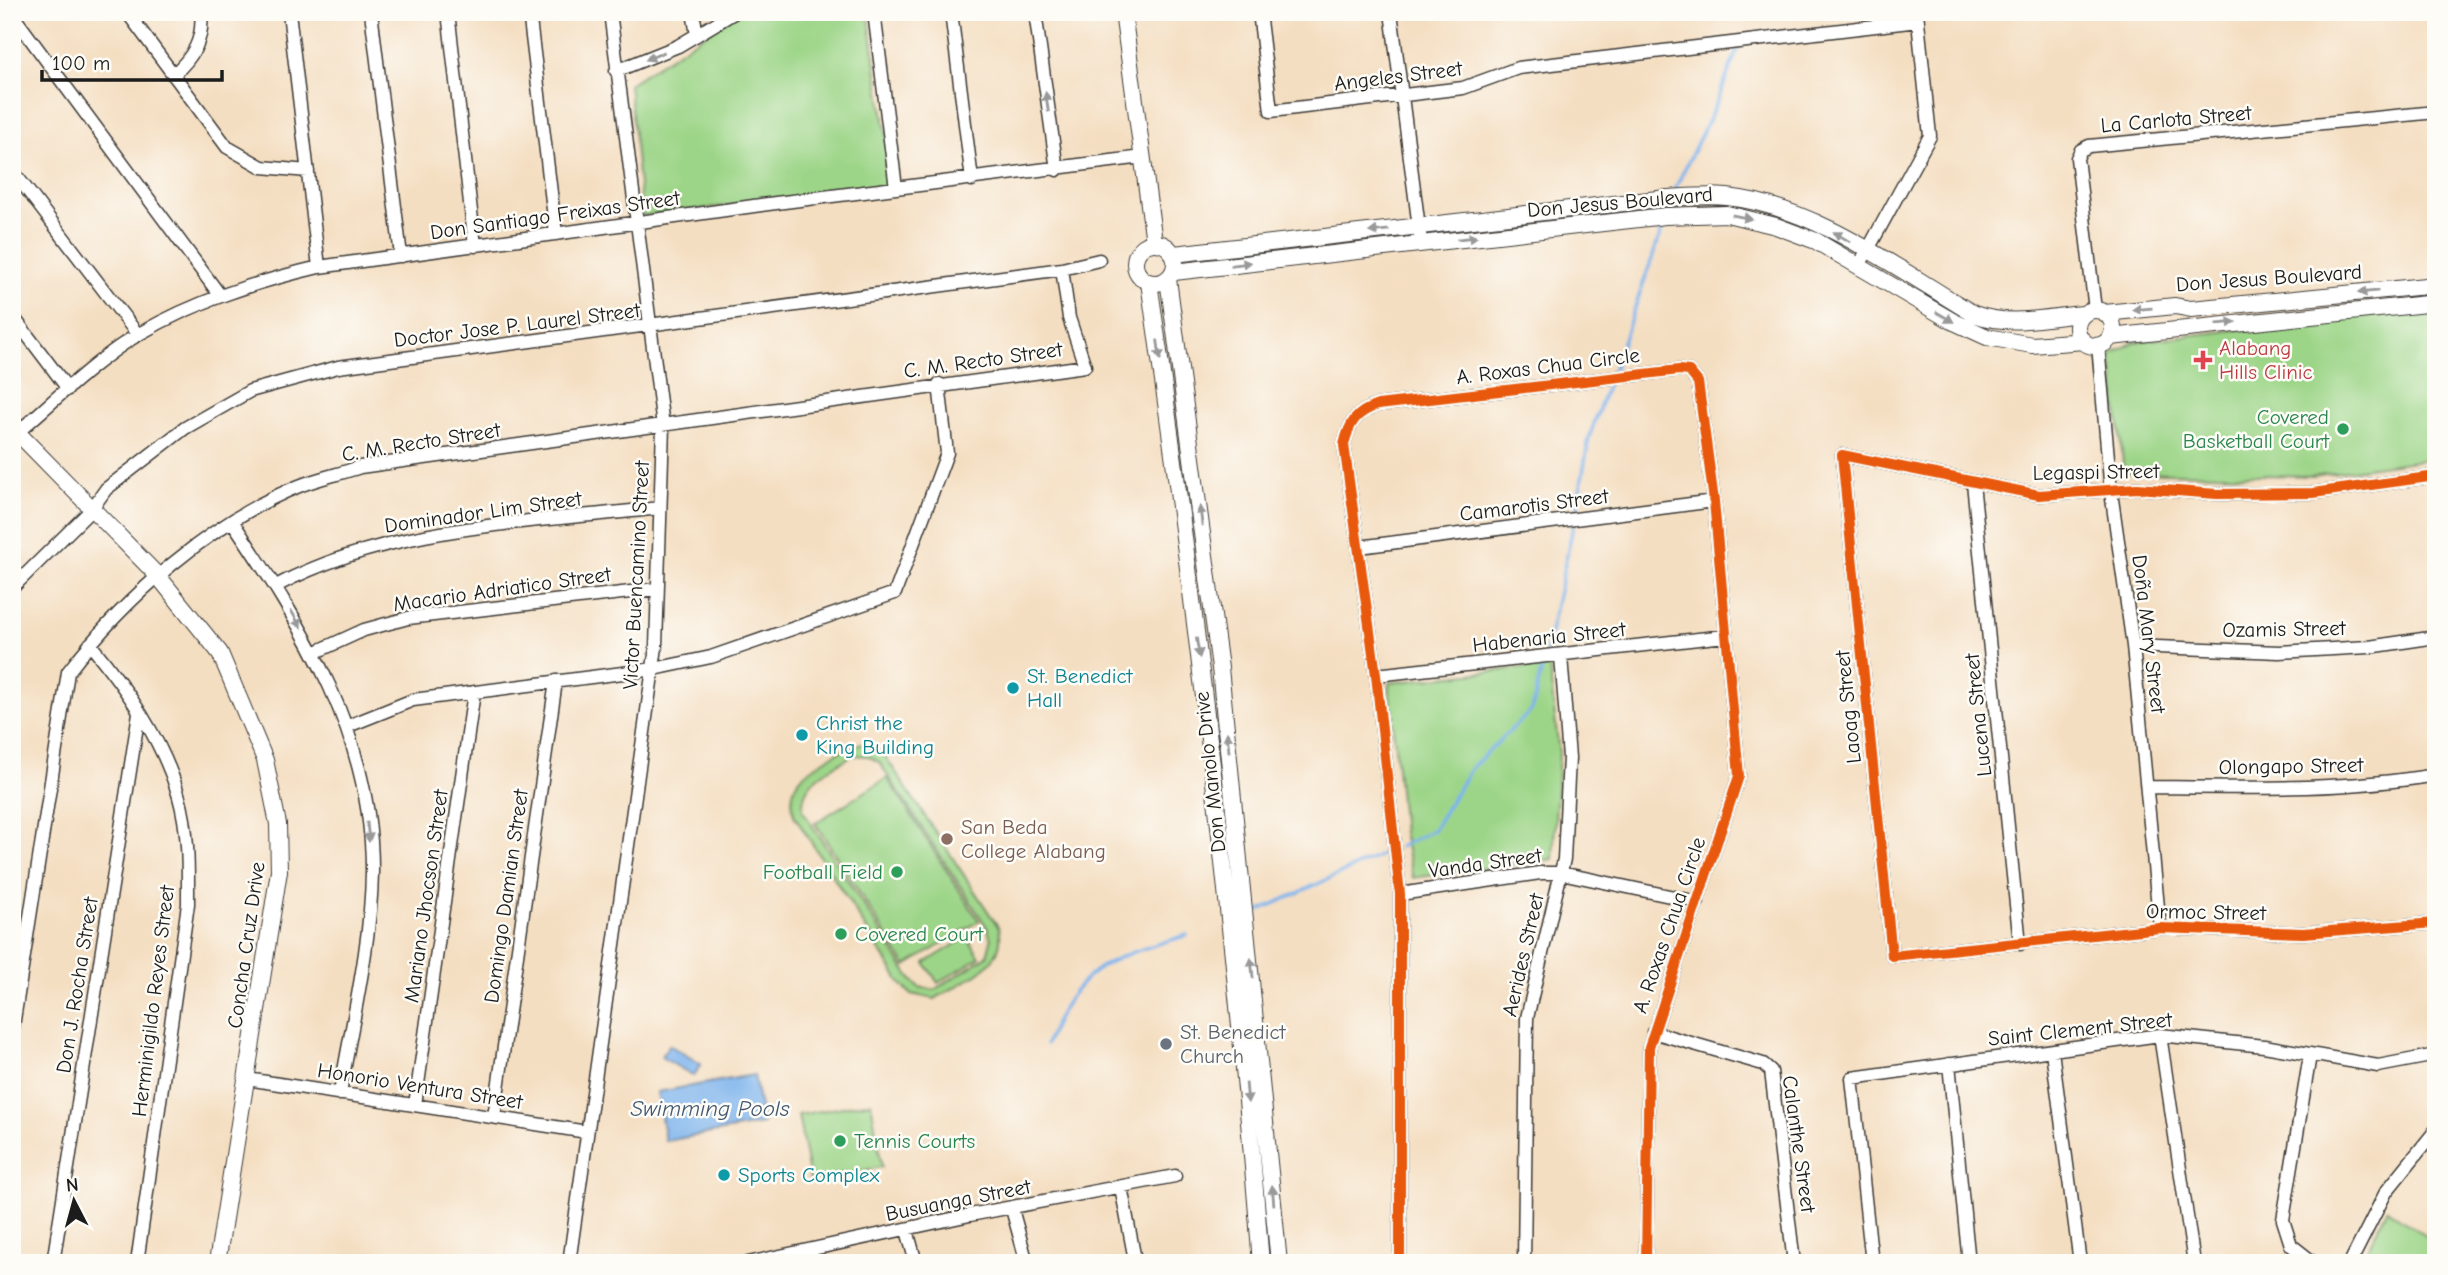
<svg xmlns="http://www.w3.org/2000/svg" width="2448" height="1275" font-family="'Comic Neue',sans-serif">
	<rect width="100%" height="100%" fill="#fdfcf7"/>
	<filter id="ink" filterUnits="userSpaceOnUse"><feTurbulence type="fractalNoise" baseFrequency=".0143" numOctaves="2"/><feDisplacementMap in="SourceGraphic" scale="14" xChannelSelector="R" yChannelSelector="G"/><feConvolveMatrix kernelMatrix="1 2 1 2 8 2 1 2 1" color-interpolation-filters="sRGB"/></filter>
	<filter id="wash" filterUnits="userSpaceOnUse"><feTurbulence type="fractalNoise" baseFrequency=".00686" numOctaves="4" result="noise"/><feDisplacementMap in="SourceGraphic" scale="28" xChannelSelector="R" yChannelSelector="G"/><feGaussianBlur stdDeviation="1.57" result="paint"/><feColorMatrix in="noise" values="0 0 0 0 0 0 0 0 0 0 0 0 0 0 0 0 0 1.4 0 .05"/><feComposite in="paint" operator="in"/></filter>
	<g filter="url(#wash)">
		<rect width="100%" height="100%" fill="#f4dec1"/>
		<path fill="#9dd588" stroke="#5c7852" stroke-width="2" fill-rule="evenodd" d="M739,12h129l26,174 -252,30 -13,-132z
			M2436,306v152l-124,18 -188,-4 -13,-118 23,-12z
			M1549,665l10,88 -6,106 -140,19 -10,-46 -14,-149z
			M860,744l11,2 14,10 114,172c10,38 -38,54 -64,71l-24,-5 -9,-9 -108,-170c-3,-12 -3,-22 3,-33 8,-12 48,-36 63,-38zM853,755l15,1 11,6 109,167 3,11 -4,16 -53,34 -15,-3 -8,-8 -108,-168c-3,-32 27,-41 50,-56z
			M887,778l92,143 -73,45 -91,-143z
			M967,937l13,20 -42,26 -13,-20z
			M871,1102l11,65 -72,13 -12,-65z
			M2387,1209l49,34v20h-75z"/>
		<path fill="#7db3ec" stroke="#4c6884" stroke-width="2" d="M669,1045l32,19 -7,12 -33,-19z
			M754,1075l9,49 -98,17 -8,-49z"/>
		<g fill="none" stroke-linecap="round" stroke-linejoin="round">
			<path stroke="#7db3ec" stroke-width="3.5" d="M1750,18l3,-6
				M1675,189l41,-85 22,-56
				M1611,376l53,-152
				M1576,514l13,-76 19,-55
				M1546,651l28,-129
				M1399,847l34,-17 38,-62 61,-58 12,-51
				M1254,913l138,-63
				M1046,1044c34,-82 62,-84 141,-109"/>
		</g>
	</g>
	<g filter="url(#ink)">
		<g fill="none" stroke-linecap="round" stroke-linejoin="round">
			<g stroke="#3c3935" stroke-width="15">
				<path id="minor" d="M127,12l100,135 35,20 46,4
					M289,12l30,255
					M371,12l30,244
					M448,12l27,234
					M529,12l27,222
					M693,12l4,23
					M874,12l22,176
					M951,12l21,168
					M1035,12l22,158
					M1259,12l12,99 192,-23 55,-20 400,-47
					M1391,12l30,231
					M12,14l207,280
					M616,71l62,-25 57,-34
					M173,75c20,-18 31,-35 28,-63
					M12,170l126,165
					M1859,266l71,-130 -13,-124
					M2095,310l-18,-152 4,-8 8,-4 347,-34
					M12,315l56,74
					M2098,345l13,147 22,154 27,282
					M18,432c36,-31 80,-74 121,-98 57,-33 117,-52 180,-67l449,-63 375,-47
					M2436,476l-123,17 -96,1 -80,-6 -98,7 -197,-40 50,501 268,-28 143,5 133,-10
					M1973,483l47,461
					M232,521c72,107 141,216 140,351 -1,74 -20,149 -32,222
					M1359,547l355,-46
					M276,586c117,-62 255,-63 384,-78
					M12,588l79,-78 15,-21 79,-61 65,-37 88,-24 724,-98 37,-9
					M90,644c36,44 73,96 89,153 10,35 9,71 9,107l-51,359
					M2133,646l146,6 90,-5 67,-10
					M316,652l48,-22 44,-12 248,-29
					M1376,675l349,-39
					M348,726l65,-26 241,-31 57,-12 184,-64 52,-140 -8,-69
					M2147,787c97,1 193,4 289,-12
					M1400,894l140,-21h21l137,29
					M1653,1032l110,32 8,7 23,192
					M12,1033l56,-361c57,-75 143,-150 231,-186 20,-8 41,-12 61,-19l725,-101 -16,-48 -7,-49
					M2160,1035l34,228
					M2052,1051l28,212
					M2310,1055l-27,165 8,25 23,18
					M1949,1064l20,199
					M247,1079l340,53
					M415,1105l59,-413
					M494,1117l62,-436
					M1121,1187l14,73 3,3
					M1012,1209l15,54
					M907,1230l9,33
					M53,1263l86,-550
					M569,1263l87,-616 7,-221 -53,-414
					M748,1263l222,-48 205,-39
					M1400,1263v-369l-24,-219 -32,-230c5,-22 12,-33 34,-40l301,-35 10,1 9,11 16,119 25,275 -90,271 -3,216
					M1524,1263l3,-245 37,-159 5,-101 -8,-102
					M1872,1263l-20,-185 308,-43 104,11 114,20 58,-11
					M2350,1263l36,-71 50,-62"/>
			</g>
			<g stroke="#3c3935" stroke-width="18">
				<path id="tertiary" d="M1123,12l31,230
					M1135 263a20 20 0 1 1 40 0a20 20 0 1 1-40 0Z
					M1174,254l493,-56c20,-1 40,-3 60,-1 88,9 172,73 247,117 36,13 72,3 109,0
					M1174,272l491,-56 62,-2 49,12 40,15 136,80 35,16 45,8 52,-4
					M1168,279l52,389 59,595
					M1149,282c47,326 86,653 112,981
					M2077 328a18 18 0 1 1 36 0a18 18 0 1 1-36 0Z
					M2105,313l70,-7 16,3 245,-24
					M2110,337l326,-34
					M12,427l146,149 62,77 45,107 13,64 1,47 -62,392"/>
			</g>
			<use href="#minor" stroke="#fff" stroke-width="12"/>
			<use href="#tertiary" stroke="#fff" stroke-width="16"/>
			<g stroke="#fdfcf7" stroke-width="15">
				<path id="cycleway" d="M2436,476l-123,17 -96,1 -80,-6 -98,7 -197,-40 50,501 268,-28 143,5 133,-10
					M1400,1263v-369l-24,-219 -32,-230c5,-22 12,-33 34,-40l301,-35 10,1 9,11 16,119 25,275 -90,271 -3,216"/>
			</g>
			<use href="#cycleway" stroke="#e8590c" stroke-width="10"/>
		</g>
		<defs><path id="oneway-solid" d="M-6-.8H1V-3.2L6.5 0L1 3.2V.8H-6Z" transform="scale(1.75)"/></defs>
		<g fill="#999">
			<use href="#oneway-solid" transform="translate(655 56) rotate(157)"/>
			<use href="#oneway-solid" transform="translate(1047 102) rotate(-98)"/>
			<use href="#oneway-solid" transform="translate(1742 217) rotate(12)"/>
			<use href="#oneway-solid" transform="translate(1379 231) rotate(174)"/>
			<use href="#oneway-solid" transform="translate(1842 237) rotate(-149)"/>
			<use href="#oneway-solid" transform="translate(1467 238) rotate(-6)"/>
			<use href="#oneway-solid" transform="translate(1241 264) rotate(-7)"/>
			<use href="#oneway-solid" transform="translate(2368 292) rotate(174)"/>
			<use href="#oneway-solid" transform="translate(2142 309) rotate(175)"/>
			<use href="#oneway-solid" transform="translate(1945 317) rotate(30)"/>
			<use href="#oneway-solid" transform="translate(2226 323) rotate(-6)"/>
			<use href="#oneway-solid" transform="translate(1159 350) rotate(82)"/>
			<use href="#oneway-solid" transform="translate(1201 516) rotate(-97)"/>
			<use href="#oneway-solid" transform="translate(296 619) rotate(60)"/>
			<use href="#oneway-solid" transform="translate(1198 648) rotate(81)"/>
			<use href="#oneway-solid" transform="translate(1228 742) rotate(-96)"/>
			<use href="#oneway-solid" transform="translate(368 832) rotate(84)"/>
			<use href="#oneway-solid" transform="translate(1252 968) rotate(-96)"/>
			<use href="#oneway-solid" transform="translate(1247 1093) rotate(85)"/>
			<use href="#oneway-solid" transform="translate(1273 1195) rotate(-95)"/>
		</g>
	</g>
	<path fill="#e0444e" stroke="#fdfcf7" stroke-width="2.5" d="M2199.5 349.5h7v7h7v7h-7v7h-7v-7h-7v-7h7z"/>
	<g fill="#2e9e5b" stroke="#fdfcf7" stroke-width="2.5">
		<circle cx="2343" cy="429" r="7"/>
		<circle cx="897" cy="872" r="7"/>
		<circle cx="841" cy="934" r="7"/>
		<circle cx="840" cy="1141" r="7"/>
	</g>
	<g fill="#0f9aa8" stroke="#fdfcf7" stroke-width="2.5">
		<circle cx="1013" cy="688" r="7"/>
		<circle cx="802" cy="735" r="7"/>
		<circle cx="724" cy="1175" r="7"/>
	</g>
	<circle fill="#8d6e63" stroke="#fdfcf7" stroke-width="2.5" cx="947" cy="839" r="7"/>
	<circle fill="#6b7280" stroke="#fdfcf7" stroke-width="2.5" cx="1166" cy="1044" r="7"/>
	<g text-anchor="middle" stroke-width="5" stroke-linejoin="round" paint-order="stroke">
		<g font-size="21" fill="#1c1c1c" stroke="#fdfcf7">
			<text transform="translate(1398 76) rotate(-7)" y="7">Angeles Street</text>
			<text transform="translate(2176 119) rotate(-5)" y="7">La Carlota Street</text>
			<text transform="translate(1620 202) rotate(-5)" y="7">Don Jesus Boulevard</text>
			<text transform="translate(555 215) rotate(-8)" y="7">Don Santiago Freixas Street</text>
			<text transform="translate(2269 278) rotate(-4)" y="7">Don Jesus Boulevard</text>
			<text transform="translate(517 325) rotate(-7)" y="7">Doctor Jose P. Laurel Street</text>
			<text transform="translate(983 360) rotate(-8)" y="7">C. M. Recto Street</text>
			<text transform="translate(1548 366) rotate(-7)" y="7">A. Roxas Chua Circle</text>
			<text transform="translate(421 442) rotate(-9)" y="7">C. M. Recto Street</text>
			<text transform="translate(2096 472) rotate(-1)" y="7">Legaspi Street</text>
			<text transform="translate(1534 505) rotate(-7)" y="7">Camarotis Street</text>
			<text transform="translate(483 512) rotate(-8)" y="7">Dominador Lim Street</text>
			<text transform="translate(636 575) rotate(-87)" y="7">Victor Buencamino Street</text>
			<text transform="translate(502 589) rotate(-8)" y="7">Macario Adriatico Street</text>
			<text transform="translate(2284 629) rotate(-1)" y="7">Ozamis Street</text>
			<text transform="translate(2149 634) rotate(83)" y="7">Doña Mary Street</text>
			<text transform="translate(1549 637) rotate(-6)" y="7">Habenaria Street</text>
			<text transform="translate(1848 707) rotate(-96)" y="7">Laoag Street</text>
			<text transform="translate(1978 715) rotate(-96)" y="7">Lucena Street</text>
			<text transform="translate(2291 766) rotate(-1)" y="7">Olongapo Street</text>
			<text transform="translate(1210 772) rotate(-96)" y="7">Don Manolo Drive</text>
			<text transform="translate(1485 863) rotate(-8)" y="7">Vanda Street</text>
			<text transform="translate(426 896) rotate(-82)" y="7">Mariano Jhocson Street</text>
			<text transform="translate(506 896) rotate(-82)" y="7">Domingo Damian Street</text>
			<text transform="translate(2206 912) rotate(1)" y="7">Ormoc Street</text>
			<text transform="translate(1669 925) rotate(-71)" y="7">A. Roxas Chua Circle</text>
			<text transform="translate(246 945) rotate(-82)" y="7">Concha Cruz Drive</text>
			<text transform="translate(1523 955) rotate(-77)" y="7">Aerides Street</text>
			<text transform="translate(77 985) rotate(-81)" y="7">Don J. Rocha Street</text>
			<text transform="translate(153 1001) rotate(-83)" y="7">Herminigildo Reyes Street</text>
			<text transform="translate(2080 1029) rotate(-6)" y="7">Saint Clement Street</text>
			<text transform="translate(420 1086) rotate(9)" y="7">Honorio Ventura Street</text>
			<text transform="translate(1799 1144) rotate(82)" y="7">Calanthe Street</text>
			<text transform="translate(958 1200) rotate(-11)" y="7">Busuanga Street</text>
		</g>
		<g font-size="21" fill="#be3a42" stroke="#fdfcf7" text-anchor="start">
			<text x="2219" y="355">Alabang<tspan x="2219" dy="24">Hills Clinic</tspan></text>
		</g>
		<g font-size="21" fill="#27864d" stroke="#fdfcf7" text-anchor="end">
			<text x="2329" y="424">Covered<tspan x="2329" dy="24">Basketball Court</tspan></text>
			<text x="883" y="879">Football Field</text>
			<text x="855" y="941" text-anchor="start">Covered Court</text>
			<text x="854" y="1148" text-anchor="start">Tennis Courts</text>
		</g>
		<g font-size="21" fill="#0d838f" stroke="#fdfcf7" text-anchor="start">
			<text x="1027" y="683">St. Benedict<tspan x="1027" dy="24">Hall</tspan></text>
			<text x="816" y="730">Christ the<tspan x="816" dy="24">King Building</tspan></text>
			<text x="738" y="1182">Sports Complex</text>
		</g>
		<g font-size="21" fill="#785e54" stroke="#fdfcf7" text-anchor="start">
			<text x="961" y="834">San Beda<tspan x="961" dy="24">College Alabang</tspan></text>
		</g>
		<g font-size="21" fill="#5b616d" stroke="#fdfcf7" text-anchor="start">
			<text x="1180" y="1039">St. Benedict<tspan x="1180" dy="24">Church</tspan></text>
		</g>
		<g font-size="23" font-style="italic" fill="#43586f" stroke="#fdfcf7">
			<text x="710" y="1116">Swimming Pools</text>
		</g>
	</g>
	<rect width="2448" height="1275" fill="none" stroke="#fdfcf7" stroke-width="42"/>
	<g transform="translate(74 1201) rotate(354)" stroke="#fdfcf7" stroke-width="5" paint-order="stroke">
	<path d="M0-5L12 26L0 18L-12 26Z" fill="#1c1c1c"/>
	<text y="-10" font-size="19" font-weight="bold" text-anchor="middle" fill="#1c1c1c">N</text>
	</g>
	<path d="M42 70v10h180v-10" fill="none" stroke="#1c1c1c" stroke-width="3.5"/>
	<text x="52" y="70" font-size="21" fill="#1c1c1c" stroke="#fdfcf7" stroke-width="5" paint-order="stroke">100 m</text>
</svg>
